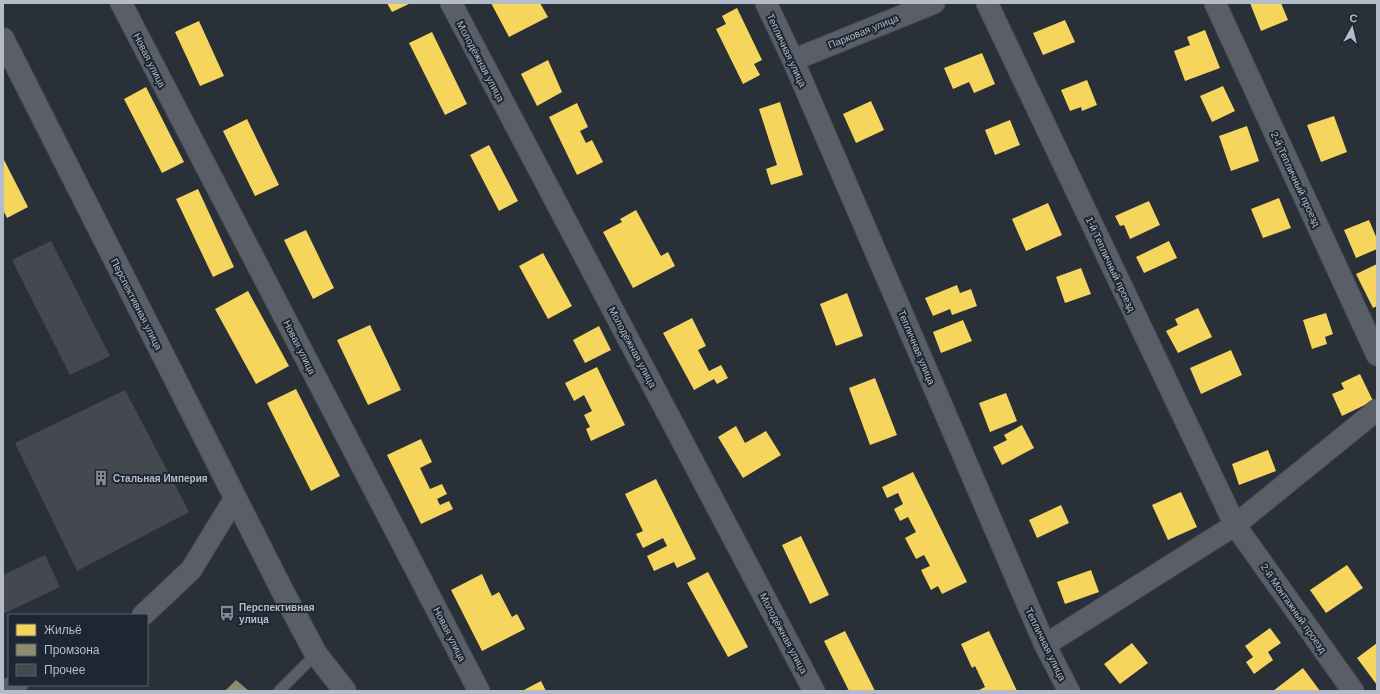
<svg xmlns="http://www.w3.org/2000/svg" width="1380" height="694" font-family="Helvetica,sans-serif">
	<rect width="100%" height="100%" fill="#2a3038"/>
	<path fill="#f6d55c" d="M387,3h24l-19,9z
		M491,3h49l8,14 -39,20z
		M1250,3h31l7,17 -27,11z
		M737,8l25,52 -8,4 6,11 -17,9 -27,-55 10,-5 -4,-8z
		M1065,20l10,22 -32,13 -10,-22z
		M199,21l25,55 -24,10 -25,-54z
		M1205,30l15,38 -35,13 -11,-30 16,-6 -3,-8z
		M432,32l35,72 -22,11 -36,-72z
		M982,53l13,31 -21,9 -5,-11 -16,7 -9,-21z
		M548,60l14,32 -25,14 -16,-32z
		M1087,80l10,25 -15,6 -1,-4 -11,4 -9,-21z
		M1223,86l12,25 -23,11 -12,-26z
		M146,87l38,75 -22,11 -38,-74z
		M871,101l13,29 -28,13 -13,-29z
		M780,102l23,73 -32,10 -5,-16 11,-4 -18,-56z
		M577,103l11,24 -8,4 6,12 6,-3 11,22 -26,13 -28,-58z
		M1334,116l13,36 -26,10 -14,-37z
		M247,119l32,66 -24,11 -32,-65z
		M1010,120l10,25 -25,10 -10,-25z
		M1247,126l12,35 -28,10 -12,-35z
		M489,145l29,56 -19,10 -29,-56z
		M3,158l25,49 -21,11 -4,-8z
		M198,189l36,78 -21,10 -37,-78z
		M1279,198l12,30 -28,10 -12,-29z
		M1149,201l11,24 -30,14 -6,-14 -4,1 -5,-10z
		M1048,203l14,32 -36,16 -14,-32z
		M636,210l25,46 7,-4 7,14 -42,22 -30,-56 19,-10 -2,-3z
		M1369,220l8,19v10l-21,9 -12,-28z
		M306,230l28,58 -21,11 -29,-59z
		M1169,241l8,17 -33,15 -8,-16z
		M543,253l29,53 -24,13 -29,-53z
		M1377,264v42l-4,2 -17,-34z
		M1081,268l10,26 -26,9 -9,-26z
		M957,285l3,8 11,-4 6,17 -25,9 -2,-6 -17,7 -8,-18z
		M248,291l41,75 -33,18 -41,-75z
		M847,293l16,43 -27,10 -16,-42z
		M1198,308l14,29 -34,16 -12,-22 12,-6 -3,-6z
		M1326,313l7,21 -8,3 2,7 -15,5 -9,-29z
		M692,318l14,28 -8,4 11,21 12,-6 7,13 -11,6 -3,-5 -20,11 -31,-57z
		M963,320l9,21 -31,12 -8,-21z
		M370,325l31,65 -33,15 -31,-65z
		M599,326l12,24 -26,13 -12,-23z
		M1231,350l11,25 -41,19 -11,-26z
		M597,367l28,58 -34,16 -5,-12 4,-2 -6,-12 8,-4 -8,-16 -10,6 -9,-18z
		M1360,374l13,27 -31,15 -10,-22 12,-5 -3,-6z
		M875,378l22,57 -27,10 -21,-57z
		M296,389l44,87 -29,15 -44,-88z
		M1006,393l11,28 -27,11 -11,-29z
		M1022,425l12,23 -32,17 -9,-18 14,-7 -3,-5z
		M736,426l9,17 21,-12 15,24 -38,23 -25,-41z
		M421,439l11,23 -12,6 10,21 12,-5 5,10 -10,5 3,6 9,-4 4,8 -32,15 -34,-69z
		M1268,450l8,21 -37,14 -7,-21z
		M913,472l54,110 -25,12 -4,-8 -7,4 -10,-20 9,-4 -6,-11 -8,4 -11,-21 11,-6 -8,-15 -8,4 -6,-12 9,-5 -5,-11 -11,5 -5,-11z
		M656,479l40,80 -19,9 -3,-6 -20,9 -7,-15 20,-10 -4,-8 -20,10 -7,-14 7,-3 -18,-37z
		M1181,492l16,35 -29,13 -16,-35z
		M1061,505l8,18 -32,15 -8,-18z
		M801,536l28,59 -19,9 -28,-59z
		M1347,565l16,23 -37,25 -16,-23z
		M1091,570l8,22 -34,12 -8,-22z
		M708,572l40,75 -20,10 -41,-74z
		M482,574l10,22 7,-4 13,25 5,-3 8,15 -43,22 -31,-61z
		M1270,628l11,15 -13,9 5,8 -19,14 -8,-12 7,-5 -8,-11z
		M845,631l30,60h-26l-25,-50z
		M989,631l28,60h-40l8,-4 -10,-21 -3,2 -11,-24z
		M1132,643l16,20 -28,21 -16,-20z
		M1377,643v42l-20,-27z
		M1303,668l17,23h-47z
		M541,681l5,10h-24z"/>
	<path fill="#8c8c6e" d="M236,680l13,11h-24z"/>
	<path fill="#444950" d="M51,241l59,115 -40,19 -58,-115z
		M125,390l64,122 -112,59 -62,-128z
		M45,555l15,32 -57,27v-39z"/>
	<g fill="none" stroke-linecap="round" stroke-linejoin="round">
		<g stroke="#484c53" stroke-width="12">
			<path id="service" d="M279,691l37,-37"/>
		</g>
		<g stroke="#484c53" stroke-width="23">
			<path id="minor" d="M121,3l358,688
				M451,3l363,688
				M766,3l27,57 252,585 24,46
				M987,3l248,522 118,166
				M1215,3l162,352
				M793,60l141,-57
				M143,615l48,-45 44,-72
				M1045,645l190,-120 142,-115
				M5,691l12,-6"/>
		</g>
		<g stroke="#484c53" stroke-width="24">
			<path id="tertiary" d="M3,39l281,555 32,60 29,37"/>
		</g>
		<use href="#service" stroke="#5a5e66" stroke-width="10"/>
		<use href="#minor" stroke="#5a5e66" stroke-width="21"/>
		<use href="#tertiary" stroke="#5a5e66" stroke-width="22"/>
	</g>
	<defs>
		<g id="building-bare" transform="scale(1.2)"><path d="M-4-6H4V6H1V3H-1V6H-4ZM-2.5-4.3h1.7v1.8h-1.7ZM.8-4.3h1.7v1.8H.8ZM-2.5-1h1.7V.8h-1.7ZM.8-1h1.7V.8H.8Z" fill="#848b96" stroke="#1d2633" stroke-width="2.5" paint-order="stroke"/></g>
		<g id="bus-bare" transform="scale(1.2)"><path d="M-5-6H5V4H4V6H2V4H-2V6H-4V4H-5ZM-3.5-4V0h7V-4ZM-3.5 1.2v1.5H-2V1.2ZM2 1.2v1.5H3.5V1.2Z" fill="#848b96" stroke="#1d2633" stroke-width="2.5" paint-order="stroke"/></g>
	</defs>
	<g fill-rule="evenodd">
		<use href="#building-bare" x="101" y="478"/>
		<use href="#bus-bare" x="227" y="613"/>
	</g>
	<g text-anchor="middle" stroke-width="4" stroke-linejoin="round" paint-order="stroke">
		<g font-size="10" fill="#b4bcc9" stroke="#1d2633">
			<text transform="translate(863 31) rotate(-22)" y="4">Парковая улица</text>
			<text transform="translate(787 50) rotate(65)" y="4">Тепличная улица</text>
			<text transform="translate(150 60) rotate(63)" y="4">Новая улица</text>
			<text transform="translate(481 61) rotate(62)" y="4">Молодёжная улица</text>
			<text transform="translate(1296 179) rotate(65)" y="4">2-й Тепличный проезд</text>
			<text transform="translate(1111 264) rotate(65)" y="4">1-й Тепличный проезд</text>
			<text transform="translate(137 304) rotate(63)" y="4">Перспективная улица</text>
			<text transform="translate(300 347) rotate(63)" y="4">Новая улица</text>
			<text transform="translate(633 347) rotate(62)" y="4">Молодёжная улица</text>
			<text transform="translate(917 347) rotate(67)" y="4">Тепличная улица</text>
			<text transform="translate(1294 608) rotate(55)" y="4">2-й Монтажный проезд</text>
			<text transform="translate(784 633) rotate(62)" y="4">Молодёжная улица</text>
			<text transform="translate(450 634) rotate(63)" y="4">Новая улица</text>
			<text transform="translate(1046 644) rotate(64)" y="4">Тепличная улица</text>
		</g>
		<g font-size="10" font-weight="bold" fill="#b4bcc9" stroke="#1d2633" text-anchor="start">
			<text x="113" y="482">Стальная Империя</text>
			<text x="239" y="611">Перспективная<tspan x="239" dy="12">улица</tspan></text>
		</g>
	</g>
	<rect width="1380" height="694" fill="none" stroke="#b4bcc9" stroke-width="8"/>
	<rect x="8" y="614" width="140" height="72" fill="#1d2633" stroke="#59626f"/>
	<rect x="16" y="624" width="20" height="12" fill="#f6d55c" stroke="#59626f"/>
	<text x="44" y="634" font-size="12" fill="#b4bcc9">Жильё</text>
	<rect x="16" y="644" width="20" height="12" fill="#8c8c6e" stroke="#59626f"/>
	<text x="44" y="654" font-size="12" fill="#b4bcc9">Промзона</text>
	<rect x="16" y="664" width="20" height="12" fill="#444950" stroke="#59626f"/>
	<text x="44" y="674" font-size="12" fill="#b4bcc9">Прочее</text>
	<g transform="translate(1352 28) rotate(8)" stroke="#1d2633" stroke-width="3" paint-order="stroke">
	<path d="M0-3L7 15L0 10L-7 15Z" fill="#b4bcc9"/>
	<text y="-6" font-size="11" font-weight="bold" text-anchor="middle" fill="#b4bcc9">С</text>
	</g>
</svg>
